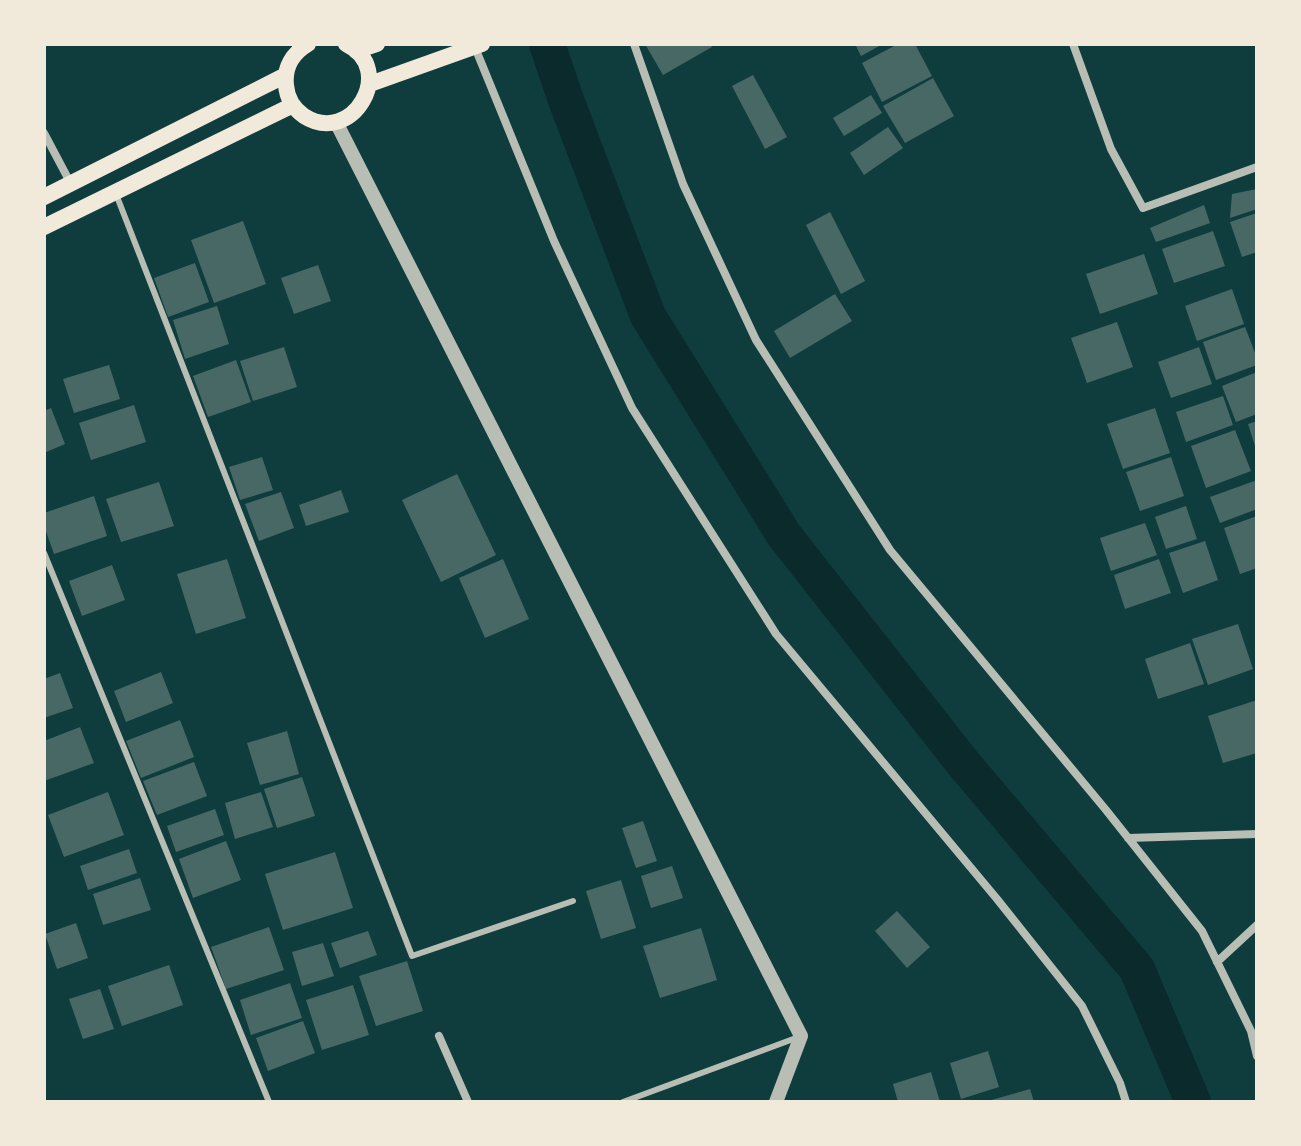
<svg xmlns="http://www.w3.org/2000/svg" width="1301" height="1146" font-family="Helvetica,sans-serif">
	<rect width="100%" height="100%" fill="#0f3d3e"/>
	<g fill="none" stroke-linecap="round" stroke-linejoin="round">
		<path stroke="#0a2a2b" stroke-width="36" d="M547,44l19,56 82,216 136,219 179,228 174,206 56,133"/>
	</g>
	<path fill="#486865" d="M645,44h66l1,3 -49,28z
		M855,44h28l-22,12z
		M898,44h17l17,32 -50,26 -20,-39z
		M753,75l34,62 -22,12 -33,-63z
		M933,78l21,38 -49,27 -22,-37z
		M871,95l11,18 -38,23 -11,-18z
		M888,127l15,21 -39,27 -14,-22z
		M1257,189v20l-27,9 2,-24z
		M1204,205l6,18 -54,19 -6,-14z
		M830,212l35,69 -24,13 -35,-69z
		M1257,213v39l-15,5 -12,-35z
		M243,221l23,63 -52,19 -23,-63z
		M1213,231l12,35 -51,17 -12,-34z
		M1144,254l14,40 -58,20 -14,-40z
		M195,263l14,39 -41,15 -14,-39z
		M318,265l13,36 -37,13 -13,-36z
		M1232,289l12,35 -47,17 -12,-35z
		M835,294l17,27 -62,37 -16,-27z
		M217,306l12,38 -44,15 -12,-39z
		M1117,322l16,45 -46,16 -16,-45z
		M1245,327l12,31v7l-41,15 -13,-38z
		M284,347l13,40 -44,14 -13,-40z
		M1199,347l13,37 -41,14 -13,-36z
		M236,360l15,42 -43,15 -15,-41z
		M109,365l11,34 -46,14 -11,-34z
		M1257,372v42l-21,8 -14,-36z
		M1223,396l10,29 -47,17 -10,-30z
		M134,405l12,37 -55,18 -12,-37z
		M51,408l14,36 -21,9v-42z
		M1155,408l15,45 -47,16 -16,-45z
		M1257,421v28h-1l-8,-25z
		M1235,430l16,41 -45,17 -15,-42z
		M262,457l11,33 -33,10 -11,-33z
		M1171,457l13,39 -44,15 -14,-39z
		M457,474l39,81 -55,27 -39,-82z
		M1257,480v29l-37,14 -10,-26z
		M159,482l15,44 -53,16 -15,-43z
		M341,490l8,22 -43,14 -7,-21z
		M281,492l13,36 -35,13 -14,-37z
		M94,496l13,40 -53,18 -10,-28v-13z
		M1186,506l11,33 -31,10 -11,-32z
		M1257,516v52l-17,6 -16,-46z
		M1145,523l12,32 -46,16 -11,-33z
		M1205,541l13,39 -35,13 -14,-40z
		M227,559l19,59 -50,16 -19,-60z
		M503,559l26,60 -44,19 -26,-60z
		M1159,559l12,34 -46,16 -11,-34z
		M112,565l13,35 -43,16 -13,-35z
		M1238,624l15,45 -45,16 -16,-46z
		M1190,643l14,41 -46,15 -13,-40z
		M161,672l12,31 -47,19 -12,-31z
		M60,673l13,35 -29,10v-39z
		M1257,700v53l-34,10 -15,-47z
		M180,720l14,37 -53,21 -15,-37z
		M80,727l14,36 -50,18v-40z
		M287,731l12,43 -39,11 -13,-42z
		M194,762l13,34 -50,19 -14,-34z
		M302,777l13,39 -38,12 -13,-39z
		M108,792l16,43 -60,22 -16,-42z
		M261,792l12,35 -38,12 -10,-36z
		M215,809l9,26 -48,17 -9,-26z
		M643,821l14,40 -21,7 -14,-40z
		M226,841l15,39 -48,18 -14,-39z
		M129,849l8,24 -49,17 -8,-24z
		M335,852l18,56 -70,22 -18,-56z
		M672,866l11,32 -32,10 -10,-32z
		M140,878l11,32 -48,15 -10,-31z
		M621,880l15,48 -35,11 -15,-48z
		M897,911l33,36 -23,21 -32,-37z
		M76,923l12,35 -31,11 -12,-35z
		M269,927l15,43 -58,19 -15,-42z
		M701,928l16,52 -57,18 -17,-52z
		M368,931l9,24 -37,13 -9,-25z
		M323,943l11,33 -32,10 -10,-34z
		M407,961l16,50 -47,15 -17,-50z
		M169,965l14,40 -61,21 -14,-40z
		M290,983l12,35 -51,17 -11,-35z
		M353,985l16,50 -47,15 -16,-50z
		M100,989l14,40 -31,10 -14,-40z
		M303,1021l12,32 -47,18 -12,-33z
		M988,1051l11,36 -38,12 -11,-36z
		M931,1072l9,30h-42l-5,-18z
		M1030,1089l4,13h-46v-1z"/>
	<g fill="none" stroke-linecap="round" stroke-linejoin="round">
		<path stroke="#b8beb3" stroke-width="6" d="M116,194l296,762 161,-55
			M44,553l225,549
			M623,1102l173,-64"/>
		<path stroke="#b8beb3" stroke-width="8" d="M634,44l49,140 73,156 134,210 216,260 96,121 49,100 6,25
			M1073,44l38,105 32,59 114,-41
			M474,45l80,196 78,167 144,226 221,265 85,107 38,77 6,19
			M44,133l27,51
			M1128,838l129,-4
			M1217,962l40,-37
			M439,1036l29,66"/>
		<path stroke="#b8beb3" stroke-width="14" d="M336,122l465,914 -25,66"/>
		<path stroke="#f1e9da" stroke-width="16" d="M308,44c-15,9 -24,23 -22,41 1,13 8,24 18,31 48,31 94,-47 42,-72
			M356,51l21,-7
			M370,84l112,-40
			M44,197l242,-122
			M44,227l249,-122"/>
	</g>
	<rect width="1301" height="1146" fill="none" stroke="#f1e9da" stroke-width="92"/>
</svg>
